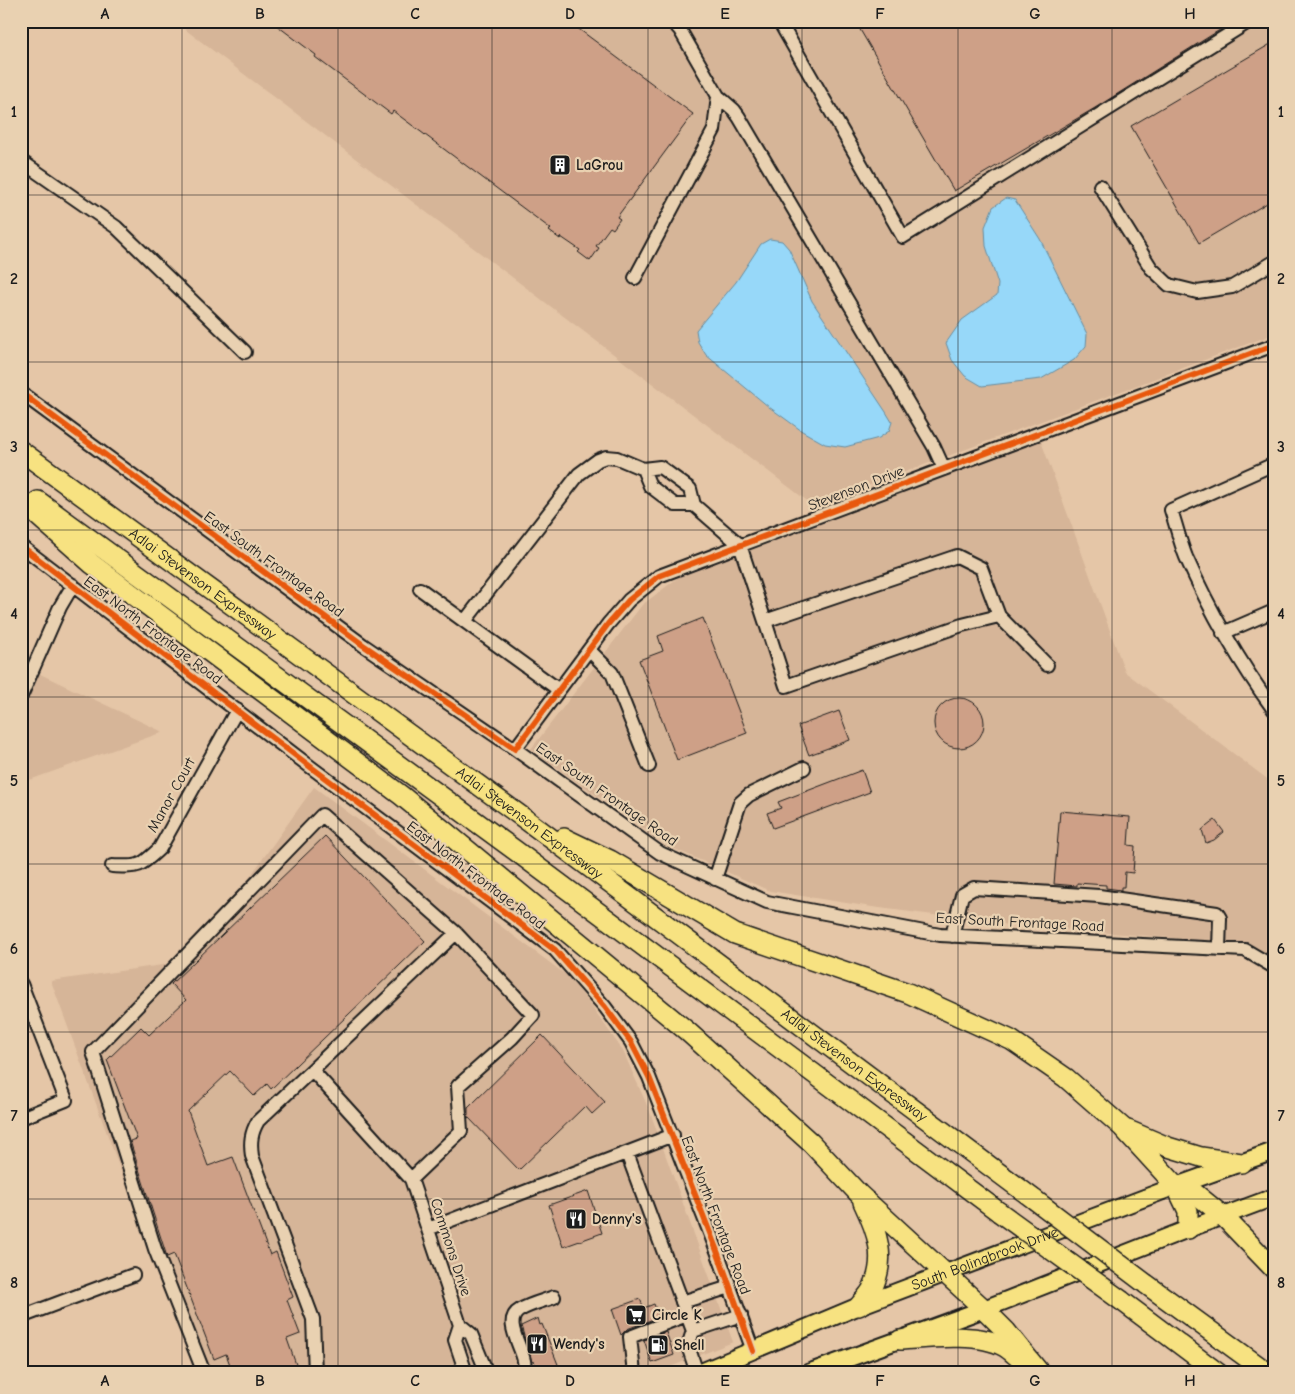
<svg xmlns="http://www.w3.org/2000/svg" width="1295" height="1394" font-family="'Comic Neue',sans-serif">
	<rect width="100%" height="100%" fill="#e5c6a7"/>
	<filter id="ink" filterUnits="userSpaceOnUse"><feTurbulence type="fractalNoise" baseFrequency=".02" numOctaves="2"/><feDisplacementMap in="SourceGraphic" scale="10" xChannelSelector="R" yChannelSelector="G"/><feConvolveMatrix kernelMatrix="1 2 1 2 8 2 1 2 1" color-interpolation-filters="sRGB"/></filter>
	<g filter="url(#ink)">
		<path fill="#d6b598" d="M174,21h1100v313l-460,172z
			M1041,441l84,231 149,112v175l-25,-15 -238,-19 -139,-18 -102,-16 -102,-45 -137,-97 111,-144 37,-28z
			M21,665l142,67 -142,51z
			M314,787l255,190 24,31 30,43 27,61 83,230 -78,31h-460l-144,-392 118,-17 60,-58z"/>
		<path fill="#97d8f9" stroke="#668da1" d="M1006,198l9,2 25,39 47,95 -1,12 -12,14 -33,19 -59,7 -17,-10 -13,-16 -6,-17 16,-23 35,-25 1,-11 -12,-38 -1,-19 8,-20z
			M770,239l12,2 7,8 23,52 74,111 6,10 -3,9 -10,7 -34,9 -20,-3 -23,-13 -33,-24 -63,-52 -8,-13 -2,-12 40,-48 25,-38z"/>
		<path fill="#cea087" stroke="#1c1c1c" d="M271,21h297l125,93 -76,103 3,2 -7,10 -3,-2 -14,19 3,2 -9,13 -12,-9 2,-2 -19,-13 -1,2 -11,-8 2,-2 -158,-118 -2,3 -76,-57 1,-2z
			M855,21h379l-139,87 -141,83z
			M1274,42v157l-75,44 -68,-117z
			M703,618l44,115 -70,27 -38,-100 24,-9 -5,-15z
			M934 723a25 25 0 1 1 50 0a25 25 0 1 1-50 0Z
			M839,711l11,29 -41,15 -11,-29z
			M862,770l8,22 -97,36 -6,-15 14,-5 -3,-6z
			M1060,811l70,6 -2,28 7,1 -2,27 -8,-1 -1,15h-3v3l-15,-2v-3l-29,-2v3l-23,-2z
			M1215,820l9,12 -10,8 -8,3 -4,-13z
			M325,836l100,105 -154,148 -4,-5 -13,12 -24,-25 -42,40 20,55 25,-9 37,98 6,-3 17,45 -6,3 13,34 -13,5 12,34h-66l-7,-19 -12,5 -40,-105 -7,3 -37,-116 7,-2 -30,-79 34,-33 8,8 37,-35 -15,-16z
			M542,1035l63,67 -13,12 -7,-8 -66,64 -51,-53v-9z
			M588,1191l14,42 -39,14 -14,-42z
			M640,1299l4,9 10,-4 5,13 -32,12 -6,6 -9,-26z
			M538,1318l2,7 2,-1 17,43 -15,6h-5l-5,-12 -2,1 -11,-36z
			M666,1332l8,23 -22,8 -8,-23z"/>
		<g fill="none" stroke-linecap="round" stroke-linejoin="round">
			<g stroke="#1c1c1c" stroke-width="16">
				<path id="minor" d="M779,21l124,216 347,-216
					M718,96l16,14 5,7 195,330 10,22
					M21,161l95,66 129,125
					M1100,186l51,82 18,17 28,7 35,-5 42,-25
					M635,278l79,-148 4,-34 -38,-66 -8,-9
					M21,393l342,252 152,104 145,104 107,49 173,33 305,15 29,17
					M1274,464l-103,46c5,15 9,32 15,47 24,54 53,105 88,153
					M643,469l7,17 25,19h19
					M21,546l291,222 243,182 50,57 26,35 18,35 68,174 36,100
					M420,589l139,101
					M465,621l114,-147 19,-14 8,-3 11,1 26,11 17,-2 30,22 4,16 46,40 25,76 192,-65 24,12 18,48 48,49
					M765,621l21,65 176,-61 37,-9
					M1223,633l51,-22
					M589,650l23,23 37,93
					M21,696l39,-89 13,-22
					M515,749l93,-125 21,-24 30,-24 615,-231
					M112,866c27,1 27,2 48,-18l77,-138
					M715,879l25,-76 9,-8 55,-27
					M952,936l10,-41 12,-7 125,8 118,17 3,5 -1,31
					M21,984l45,116 -45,18
					M312,1070l-54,51c-7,12 -8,21 -6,35l61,163 2,54
					M627,1153l66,178 -5,15 9,27
					M411,1179l50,-48 -3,-45 54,-48 21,-23 -77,-82 -144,137 99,109 49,146 -5,15 11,33
					M428,1229l245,-94
					M682,1302l48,-15
					M21,1317l112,-42
					M460,1325l11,9 16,39
					M693,1331l48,-16
					M204,1373l-49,-124 -62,-197 229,-237 134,118
					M524,1373c0,-4 1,-9 0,-12 -2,-14 -22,-41 -4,-51 10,-6 23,-9 34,-13
					M634,1373l-4,-36 57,-22"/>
			</g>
			<g stroke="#1c1c1c" stroke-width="20">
				<g id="major">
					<path id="s1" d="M699,1373l160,-67 317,-120 98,-35"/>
					<path d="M808,1373l176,-64 204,-80 86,-32"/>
				</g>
			</g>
			<g stroke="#1c1c1c" stroke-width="22">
				<g id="highway">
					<path id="s2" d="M21,451l504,368 510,381"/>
					<path d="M21,501l71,63 310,232 285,235 124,112 48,51 125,115 22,22 34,42"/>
					<path d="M38,501l478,350 483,361"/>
					<path d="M564,838l46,22 125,74 173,59 103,47 55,38 56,49 54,59 12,25v18"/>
					<path d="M1128,1130l40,17 33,10 40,6"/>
					<path d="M1176,1186l15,4 32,26 51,53"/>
					<path d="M1146,1284l122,89"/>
					<path d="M1122,1301l96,72"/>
					<path d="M859,1306c4,-5 9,-10 12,-15 17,-31 6,-60 -8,-89"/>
					<path d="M900,1340c29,-2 79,-8 105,7 5,3 10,8 15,12"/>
				</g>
			</g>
			<use href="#minor" stroke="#e9d1b1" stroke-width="12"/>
			<use href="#major" stroke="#f7e281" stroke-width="16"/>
			<use href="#highway" stroke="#f7e281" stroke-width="19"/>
			<g stroke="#1c1c1c" stroke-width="22" stroke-linecap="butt">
				<path id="highway-bridge" d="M1035,1200l111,84
					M999,1212l123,89"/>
			</g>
			<use href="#highway-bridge" stroke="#f7e281" stroke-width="19"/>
			<g stroke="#e9d1b1" stroke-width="9">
				<path id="cycleway" d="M21,393l342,252 152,104 93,-125 21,-24 30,-24 615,-231
					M21,546l291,222 243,182 50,57 26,35 18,35 68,174 36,100"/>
			</g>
			<use href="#cycleway" stroke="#e8590c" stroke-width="6"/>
		</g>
	</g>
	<path fill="none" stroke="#1c1c1c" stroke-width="1" stroke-opacity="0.55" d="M182,21v1352M338,21v1352M492,21v1352M648,21v1352M802,21v1352M958,21v1352M1112,21v1352M21,195h1253M21,362h1253M21,530h1253M21,697h1253M21,864h1253M21,1032h1253M21,1199h1253"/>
	<defs>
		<g id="building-square" transform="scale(1.125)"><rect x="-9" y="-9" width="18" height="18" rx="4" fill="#1c1c1c" stroke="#e9d1b1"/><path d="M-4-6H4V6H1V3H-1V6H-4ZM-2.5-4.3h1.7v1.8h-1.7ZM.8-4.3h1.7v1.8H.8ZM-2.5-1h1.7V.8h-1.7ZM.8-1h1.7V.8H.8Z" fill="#fff"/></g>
		<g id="restaurant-square" transform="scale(1.125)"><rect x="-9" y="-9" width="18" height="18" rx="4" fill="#1c1c1c" stroke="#e9d1b1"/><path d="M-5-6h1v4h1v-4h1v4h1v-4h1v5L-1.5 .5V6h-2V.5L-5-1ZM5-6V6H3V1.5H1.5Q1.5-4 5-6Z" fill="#fff"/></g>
		<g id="supermarket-square" transform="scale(1.125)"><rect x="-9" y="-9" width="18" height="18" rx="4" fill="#1c1c1c" stroke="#e9d1b1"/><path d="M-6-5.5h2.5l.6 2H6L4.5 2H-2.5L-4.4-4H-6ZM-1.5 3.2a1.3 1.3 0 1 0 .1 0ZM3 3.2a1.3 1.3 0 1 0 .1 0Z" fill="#fff"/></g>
		<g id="fuel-square" transform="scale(1.125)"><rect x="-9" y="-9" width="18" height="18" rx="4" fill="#1c1c1c" stroke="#e9d1b1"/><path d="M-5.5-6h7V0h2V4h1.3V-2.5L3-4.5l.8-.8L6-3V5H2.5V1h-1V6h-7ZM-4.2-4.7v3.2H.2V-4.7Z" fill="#fff"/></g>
	</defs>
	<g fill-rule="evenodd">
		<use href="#building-square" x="560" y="165"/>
		<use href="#restaurant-square" x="576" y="1219"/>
		<use href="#supermarket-square" x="636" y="1315"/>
		<use href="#restaurant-square" x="537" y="1344"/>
		<use href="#fuel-square" x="658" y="1345"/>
	</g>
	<g text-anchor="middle" stroke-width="4.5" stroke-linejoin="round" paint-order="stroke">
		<g font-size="15" font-weight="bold" fill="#1c1c1c" stroke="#e9d1b1" text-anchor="start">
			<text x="576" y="170">LaGrou</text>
			<text x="592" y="1224">Denny's</text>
			<text x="652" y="1320">Circle K</text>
			<text x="553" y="1349">Wendy's</text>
			<text x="674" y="1350">Shell</text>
		</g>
		<g font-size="15" fill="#1c1c1c" stroke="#e9d1b1">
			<text transform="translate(856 488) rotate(-21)" y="5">Stevenson Drive</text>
			<text transform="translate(274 564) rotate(36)" y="5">East South Frontage Road</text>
			<text dy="5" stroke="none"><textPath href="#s2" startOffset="225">Adlai Stevenson Expressway</textPath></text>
			<text transform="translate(153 630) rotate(37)" y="5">East North Frontage Road</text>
			<text transform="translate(607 794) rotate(35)" y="5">East South Frontage Road</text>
			<text transform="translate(171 795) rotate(-61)" y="5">Manor Court</text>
			<text dy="5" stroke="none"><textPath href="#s2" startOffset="630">Adlai Stevenson Expressway</textPath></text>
			<text transform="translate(476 875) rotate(37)" y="5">East North Frontage Road</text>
			<text transform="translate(1020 922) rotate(3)" y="5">East South Frontage Road</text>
			<text dy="5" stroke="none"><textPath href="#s2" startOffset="1035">Adlai Stevenson Expressway</textPath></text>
			<text transform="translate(716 1215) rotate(69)" y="5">East North Frontage Road</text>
			<text transform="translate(451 1247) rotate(72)" y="5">Commons Drive</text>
			<text dy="5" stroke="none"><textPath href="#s1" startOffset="308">South Bolingbrook Drive</textPath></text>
		</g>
	</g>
	<rect width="1295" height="1394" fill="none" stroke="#e9d1b1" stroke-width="55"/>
	<rect x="28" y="28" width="1240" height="1338" fill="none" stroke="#1c1c1c" stroke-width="2"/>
	<g font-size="16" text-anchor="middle" font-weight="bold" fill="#1c1c1c">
		<text x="105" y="19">A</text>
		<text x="260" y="19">B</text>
		<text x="415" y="19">C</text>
		<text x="570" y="19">D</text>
		<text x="725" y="19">E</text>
		<text x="880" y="19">F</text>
		<text x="1035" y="19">G</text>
		<text x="1190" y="19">H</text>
		<text x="14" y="117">1</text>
		<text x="1281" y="117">1</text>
		<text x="14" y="284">2</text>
		<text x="1281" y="284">2</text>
		<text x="14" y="452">3</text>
		<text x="1281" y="452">3</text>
		<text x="14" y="619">4</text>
		<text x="1281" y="619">4</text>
		<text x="14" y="786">5</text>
		<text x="1281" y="786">5</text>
		<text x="14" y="954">6</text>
		<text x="1281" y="954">6</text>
		<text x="14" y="1121">7</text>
		<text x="1281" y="1121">7</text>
		<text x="14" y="1288">8</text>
		<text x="1281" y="1288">8</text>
		<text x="105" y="1386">A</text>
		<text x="260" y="1386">B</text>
		<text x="415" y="1386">C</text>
		<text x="570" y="1386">D</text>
		<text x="725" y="1386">E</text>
		<text x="880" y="1386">F</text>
		<text x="1035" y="1386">G</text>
		<text x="1190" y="1386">H</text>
	</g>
</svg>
